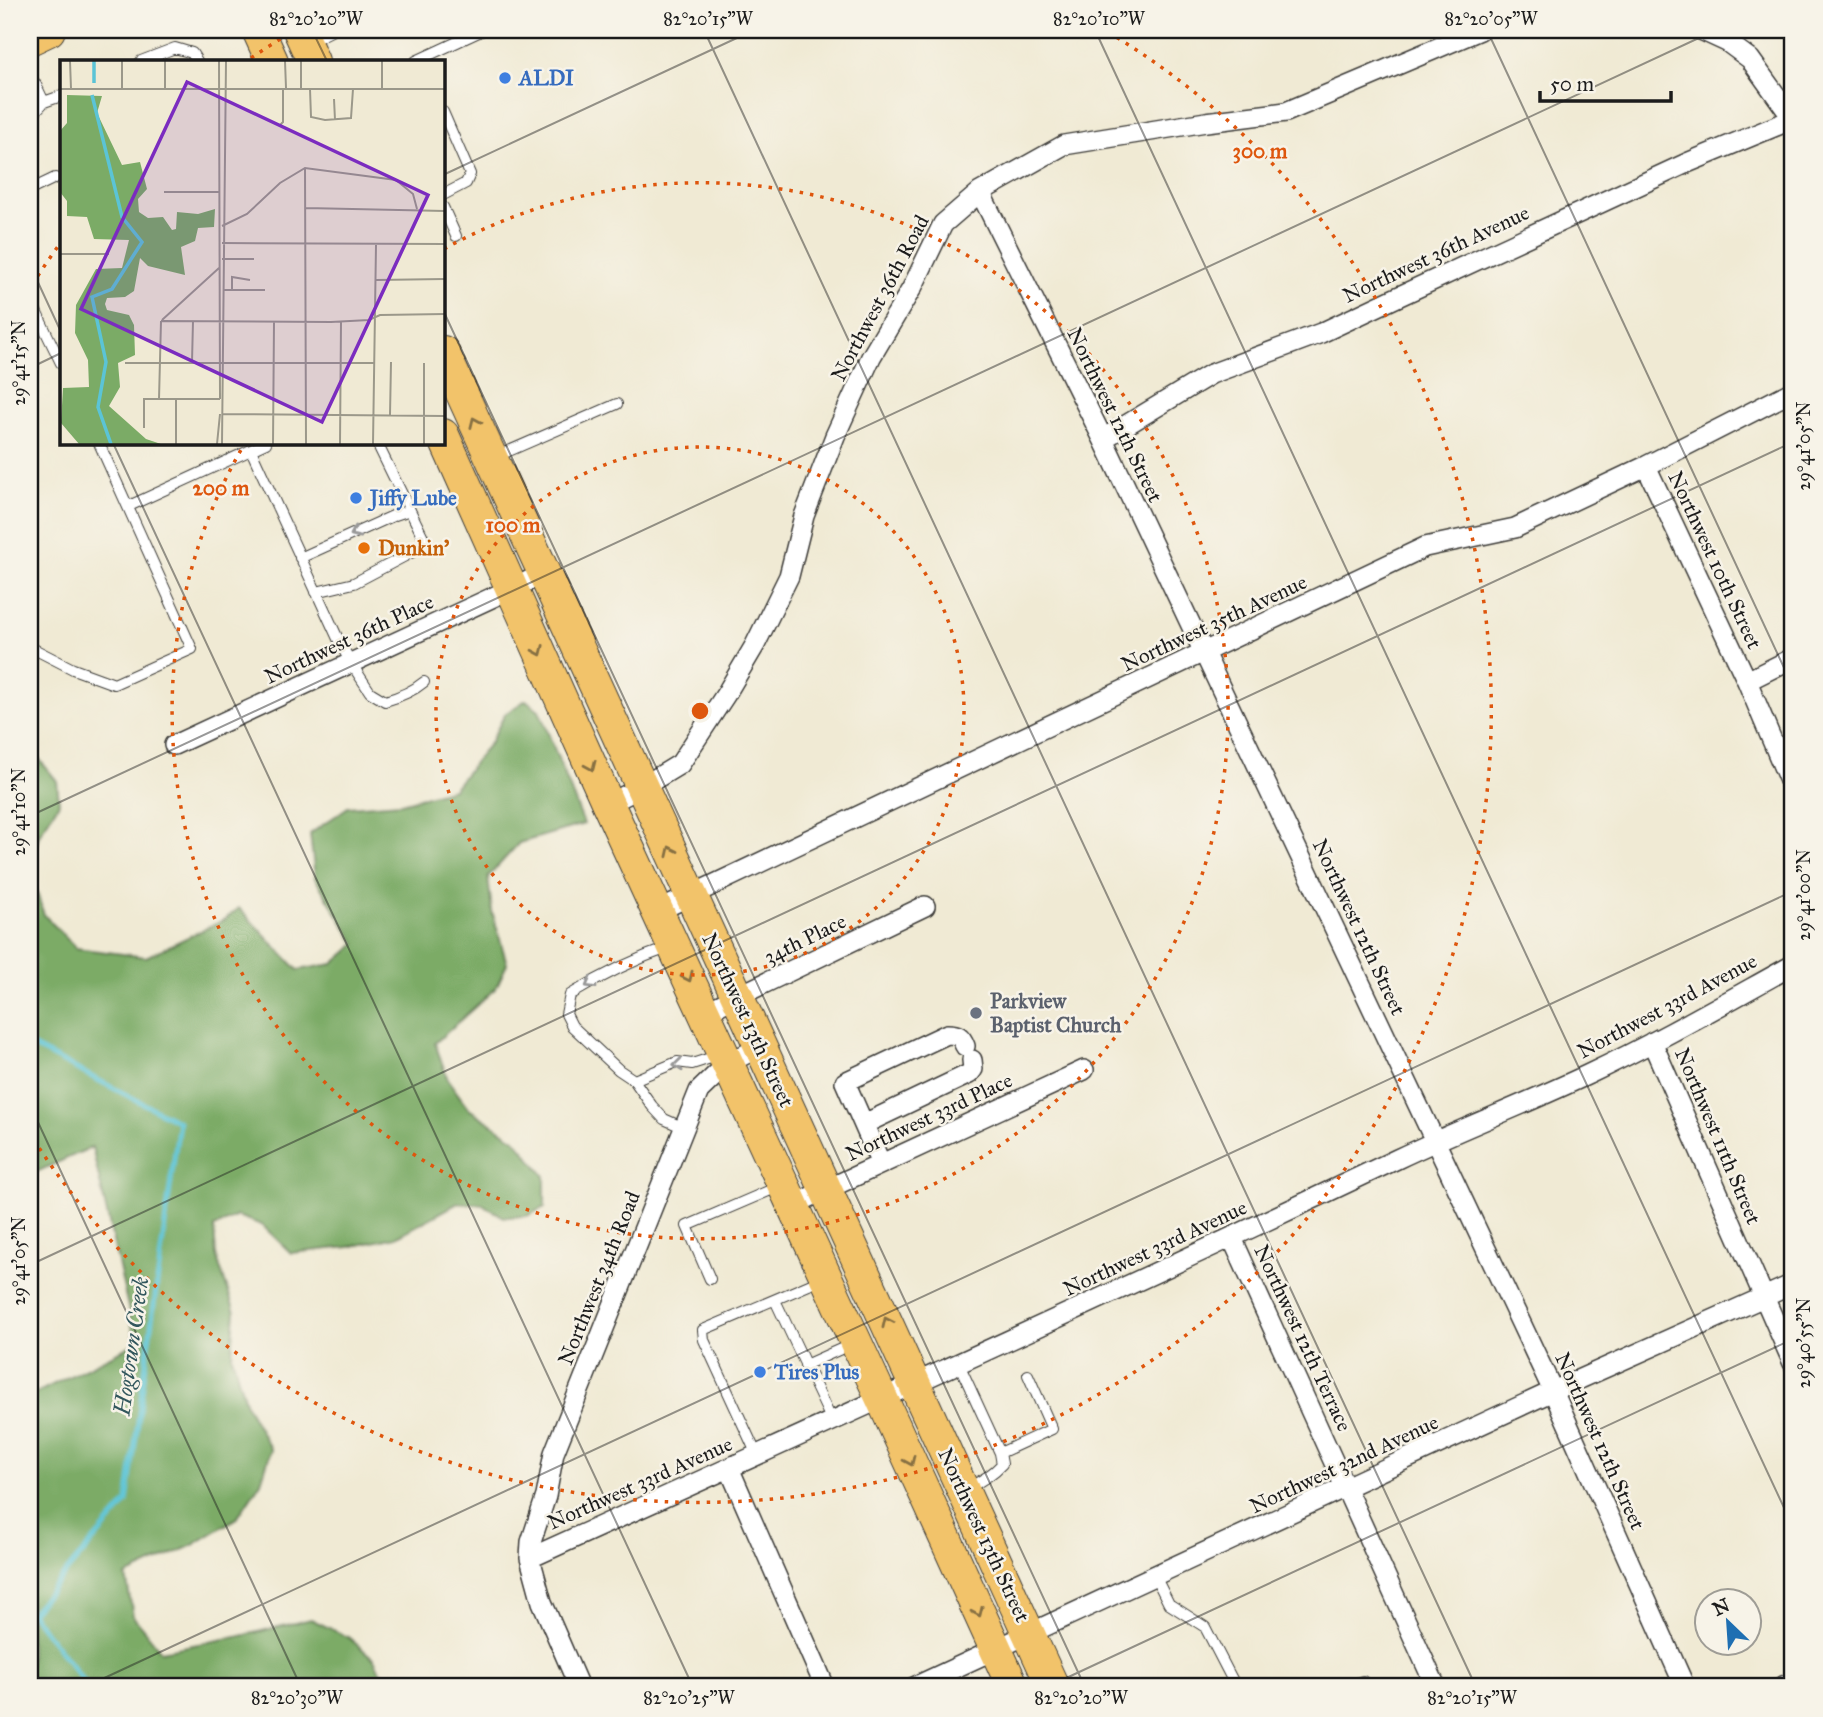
<svg xmlns="http://www.w3.org/2000/svg" width="1823" height="1717" font-family="'IM FELL Great Primer',serif">
	<rect width="100%" height="100%" fill="#f7f3e8"/>
	<filter id="ink" filterUnits="userSpaceOnUse"><feTurbulence type="fractalNoise" baseFrequency=".0143" numOctaves="2"/><feDisplacementMap in="SourceGraphic" scale="14" xChannelSelector="R" yChannelSelector="G"/><feConvolveMatrix kernelMatrix="1 2 1 2 8 2 1 2 1" color-interpolation-filters="sRGB"/></filter>
	<filter id="wash" filterUnits="userSpaceOnUse"><feTurbulence type="fractalNoise" baseFrequency=".00686" numOctaves="4" result="noise"/><feDisplacementMap in="SourceGraphic" scale="28" xChannelSelector="R" yChannelSelector="G"/><feGaussianBlur stdDeviation="1.57" result="paint"/><feColorMatrix in="noise" values="0 0 0 0 0 0 0 0 0 0 0 0 0 0 0 0 0 1.4 0 .05"/><feComposite in="paint" operator="in"/></filter>
	<g filter="url(#wash)">
		<rect width="100%" height="100%" fill="#f0ead4"/>
		<path fill="#7bab66" stroke="#4c6441" stroke-width="2" d="M526,700l13,10 45,114 -65,19 -31,34 4,34 15,53 -11,24 -61,55 13,37 21,29 46,30 30,37v31l-18,9 -23,1 -22,-13 -24,-1 -62,34 -47,10 -58,6 -29,-28 -25,-9 -23,11 2,28 19,57 -3,44 14,49 25,45 -10,32 -23,35 -45,28 -67,31 7,40 28,35 80,-15 70,-17 37,18 26,22 14,28h-358v-291l106,-53 -44,-196 -62,28v-304l14,44 32,33 70,9 78,-37 15,-12 59,62 35,-6 23,-20 -41,-66 -5,-44 38,-27 53,-4 52,-14 37,-46 15,-29z
			M30,748l27,33 2,22 -20,32 -9,32z"/>
		<g fill="none" stroke-linecap="round" stroke-linejoin="round">
			<path stroke="#5bc4d6" stroke-width="5" d="M30,1045l149,77 -52,380 -96,111 57,74"/>
		</g>
	</g>
	<g filter="url(#ink)">
		<g fill="none" stroke-linecap="round" stroke-linejoin="round">
			<g stroke="#3c3b38" stroke-width="12">
				<path id="service" d="M309,42l24,-12
					M141,61l34,-13 17,5 5,8
					M416,61l67,-31
					M35,83l9,19 17,-6
					M443,112l27,62 -4,9 -23,12
					M32,128l1,-14 11,-12
					M30,190l25,-12
					M443,207l13,29
					M30,299l31,64
					M251,450l88,191 12,22 19,29 15,9c14,-4 27,-9 39,-19
					M495,457l122,-53
					M129,506l137,-63
					M300,558l95,-43 15,-5
					M316,592l38,-9 70,-37 2,-3 -49,-100
					M30,647l43,22 41,15 78,-35 -93,-206
					M670,947c-35,12 -69,29 -100,48l-4,19 6,12 47,44 15,10 18,26 12,13 20,9
					M634,1080l43,-18 15,2 28,-9
					M710,1279l-23,-53 93,-40
					M775,1300l57,121
					M959,1364l41,89 2,11c-10,11 -22,18 -36,25
					M805,1365l47,-21
					M1000,1453l52,-24 -24,-54
					M757,1455l-53,-115 -1,-10 120,-51
					M1155,1576l14,28 36,23 31,60
					M1345,1687l18,-6"/>
			</g>
			<g stroke="#3c3b38" stroke-width="22">
				<path id="minor" d="M1701,30l26,12 23,17 43,60
					M980,192l123,247 332,702 118,250 132,296
					M1103,439l108,-65 110,-41 72,-34 294,-136 106,-44
					M1646,466l101,215 46,109
					M1747,681l46,-23
					M174,745l369,-171
					M608,804l34,-17 38,-23 46,-70 29,-49 34,-69 15,-60 31,-80 36,-79 41,-69 31,-64 37,-32 84,-47 142,-23 80,-10 194,-82
					M658,911l767,-364 90,-19 131,-62 147,-75
					M705,1012l220,-106
					M1652,1042l141,321
					M864,1124l105,-50 4,-5 -1,-9
					M881,1164l-36,-82 102,-48c11,0 14,2 18,12
					M793,1205l291,-135
					M1232,1238c67,150 137,299 204,449
					M729,1468l96,219
					M530,1558c289,-131 580,-262 867,-399 63,-30 129,-55 192,-85 70,-33 137,-72 204,-109
					M579,1687l-37,-85 -12,-44 1,-16 15,-46 8,-43 145,-362 29,-28 32,-16
					M914,1687l639,-296 240,-107
					M1781,1687l12,-5"/>
			</g>
			<g stroke="#3c3b38" stroke-width="34">
				<path id="primary" d="M258,30l14,31
					M299,30l14,31
					M30,39l19,-9
					M443,352l610,1335
					M443,435l165,369 274,595 131,288"/>
			</g>
			<use href="#service" stroke="#fff" stroke-width="10"/>
			<use href="#minor" stroke="#fff" stroke-width="19"/>
			<use href="#primary" stroke="#f2c36a" stroke-width="32"/>
		</g>
		<defs><path id="oneway-chevron" d="M-2-3.5L2.5 0L-2 3.5" fill="none" stroke-width="1.6" stroke-linecap="round" stroke-linejoin="round" transform="scale(1.75)"/></defs>
		<g stroke="#877043">
			<use href="#oneway-chevron" transform="translate(475 422) rotate(-114)"/>
			<use href="#oneway-chevron" transform="translate(539 651) rotate(66)"/>
			<use href="#oneway-chevron" transform="translate(591 766) rotate(66)"/>
			<use href="#oneway-chevron" transform="translate(671 851) rotate(-115)"/>
			<use href="#oneway-chevron" transform="translate(688 977) rotate(65)"/>
			<use href="#oneway-chevron" transform="translate(887 1322) rotate(-115)"/>
			<use href="#oneway-chevron" transform="translate(910 1461) rotate(66)"/>
			<use href="#oneway-chevron" transform="translate(978 1612) rotate(66)"/>
		</g>
		<g stroke="#999">
			<use href="#oneway-chevron" transform="translate(355 533) rotate(156)"/>
			<use href="#oneway-chevron" transform="translate(590 984) rotate(151)"/>
			<use href="#oneway-chevron" transform="translate(678 1065) rotate(174)"/>
		</g>
	</g>
	<path fill="none" stroke="#1c1c1c" stroke-width="2" stroke-opacity="0.45" d="M312,30l15,31M704,30l772,1657M1095,30l698,1497M1487,30l306,657M443,175l311,-145M30,265l31,67M443,310l642,1377M30,368l31,-15M113,443l580,1244M30,816l1686,-786M30,1105l271,582M30,1265l1763,-823M85,1687l1708,-796M1047,1687l746,-348"/>
	<g fill="none" stroke="#de560d" stroke-width="3.5" stroke-dasharray="3.5 7">
		<circle cx="700" cy="711" r="264"/>
		<path d="M444 249A528 528 0 1 1 245 443"/>
		<path d="M32 285A792 792 0 0 1 59 245M251 58A792 792 0 0 1 292 32M1108 32A792 792 0 1 1 32 1137"/>
	</g>
	<g fill="#3f7fe0" stroke="#f7f3e8" stroke-width="2.5">
		<circle cx="505" cy="78" r="7"/>
		<circle cx="356" cy="498" r="7"/>
		<circle cx="760" cy="1372" r="7"/>
	</g>
	<circle fill="#e8710a" stroke="#f7f3e8" stroke-width="2.5" cx="364" cy="548" r="7"/>
	<circle fill="#6b7280" stroke="#f7f3e8" stroke-width="2.5" cx="976" cy="1013" r="7"/>
	<g text-anchor="middle" stroke-width="5" stroke-linejoin="round" paint-order="stroke">
		<g font-size="21" font-weight="bold" fill="#366cbe" stroke="#f7f3e8" text-anchor="start">
			<text x="519" y="85">ALDI</text>
			<text x="370" y="505">Jiffy Lube</text>
			<text x="774" y="1379">Tires Plus</text>
		</g>
		<g font-size="21" fill="#1c1c1c" stroke="#f7f3e8">
			<text transform="translate(1436 254) rotate(-25)" y="7">Northwest 36th Avenue</text>
			<text transform="translate(880 298) rotate(-62)" y="7">Northwest 36th Road</text>
			<text transform="translate(1115 415) rotate(64)" y="7">Northwest 12th Street</text>
			<text transform="translate(1715 560) rotate(65)" y="7">Northwest 10th Street</text>
			<text transform="translate(1214 623) rotate(-25)" y="7">Northwest 35th Avenue</text>
			<text transform="translate(349 639) rotate(-25)" y="7">Northwest 36th Place</text>
			<text transform="translate(1359 927) rotate(65)" y="7">Northwest 12th Street</text>
			<text transform="translate(805 939) rotate(-26)" y="7">34th Place</text>
			<text transform="translate(1667 1006) rotate(-28)" y="7">Northwest 33rd Avenue</text>
			<text transform="translate(748 1020) rotate(65)" y="7">Northwest 13th Street</text>
			<text transform="translate(929 1117) rotate(-25)" y="7">Northwest 33rd Place</text>
			<text transform="translate(1718 1136) rotate(67)" y="7">Northwest 11th Street</text>
			<text transform="translate(1155 1248) rotate(-25)" y="7">Northwest 33rd Avenue</text>
			<text transform="translate(599 1278) rotate(-68)" y="7">Northwest 34th Road</text>
			<text transform="translate(1303 1338) rotate(65)" y="7">Northwest 12th Terrace</text>
			<text transform="translate(1600 1441) rotate(66)" y="7">Northwest 12th Street</text>
			<text transform="translate(1344 1464) rotate(-25)" y="7">Northwest 32nd Avenue</text>
			<text transform="translate(640 1483) rotate(-24)" y="7">Northwest 33rd Avenue</text>
			<text transform="translate(984 1535) rotate(65)" y="7">Northwest 13th Street</text>
		</g>
		<g font-size="21" font-weight="bold" fill="#c56008" stroke="#f7f3e8" text-anchor="start">
			<text x="378" y="555">Dunkin'</text>
		</g>
		<g font-size="21" font-weight="bold" fill="#5b616d" stroke="#f7f3e8" text-anchor="start">
			<text x="990" y="1008">Parkview<tspan x="990" dy="24">Baptist Church</tspan></text>
		</g>
		<g font-size="23" font-style="italic" fill="#32575d" stroke="#f7f3e8">
			<text transform="translate(131 1346) rotate(-82)" y="8">Hogtown Creek</text>
		</g>
	</g>
	<g transform="translate(60 60)">
		<rect width="385" height="385" fill="#f0ead4"/>
		<path d="M7,35l35,1 -5,17 25,52 18,-3 7,27 -9,10 1,13 9,6 15,-1 9,13 4,-1 1,-17 21,2 17,-5 -1,18 -16,1 -3,13 -14,6 4,28 -37,-9 -8,-8 -6,33 -9,6 -18,1 -2,6 2,6 22,5 5,10 1,30 -17,8 2,24 -11,19 37,33 15,5h-82l-18,-21 2,-35 26,-1 -1,-27 -13,-27 1,-28 20,-36 26,-1 7,-28 -35,-1 -7,-22 -20,-1v-15l-7,-9v-61l7,-8z" fill="#7bab66"/>
		<path fill="none" stroke="#5bc4d6" stroke-width="3.5" d="M34,1v22M32,35l30,122 20,25 -30,47 -20,8 14,65 -8,45 13,37"/>
		<path fill="none" stroke="#9b988a" stroke-width="2" d="M10,1l1,28M62,1v28M105,1v28M159,1l1,338M225,1l1,27M241,1v27M322,1v27M0,29h385M250,29l1,28 14,3 26,-2 2,-29M274,39l1,21M219,66l4,-4v-33M245,108l1,276M104,132h55M246,148l139,3M162,166l25,-12 33,-31 25,-15 91,12 17,14 4,15M162,183l223,1M0,194h49M162,199h32M316,220l69,-1M163,230h42M172,230v-13l18,3M102,260l57,-52M101,261l170,1 38,-2 11,-5 65,-1M132,302l1,-41M65,303h249M364,303v81M99,339l2,-78M162,354l223,2M330,355l1,-53M84,368v-29h76M116,384v-45M157,384l3,-30M162,384l4,-383M213,384l1,-122M280,384l1,-122M313,384l3,-199"/>
		<path fill="#7b2cbf" fill-opacity="0.15" stroke="#7b2cbf" stroke-width="3.5" d="M127,22l241,113 -106,227 -241,-113z"/>
		<rect width="385" height="385" fill="none" stroke="#1c1c1c" stroke-width="3.5"/>
	</g>
	<circle cx="700" cy="711" r="10" fill="#de560d" stroke="#f7f3e8" stroke-width="3.5"/>
	<g font-size="21" text-anchor="middle" font-weight="bold" fill="#de560d" stroke="#f7f3e8" stroke-width="5" stroke-linejoin="round" paint-order="stroke">
		<text x="1260" y="158">300 m</text>
		<text x="221" y="495">200 m</text>
		<text x="513" y="532">100 m</text>
	</g>
	<rect width="1823" height="1717" fill="none" stroke="#f7f3e8" stroke-width="77"/>
	<g transform="translate(1728 1622) rotate(335)"><circle r="33" fill="#f7f3e8" stroke="#9f9d96" stroke-width="2"/>
	<path d="M0-5L12 26L0 18L-12 26Z" fill="#1f6fb2"/>
	<text y="-10" font-size="19" font-weight="bold" text-anchor="middle" fill="#1c1c1c">N</text>
	</g>
	<path d="M1540 91v10h131v-10" fill="none" stroke="#1c1c1c" stroke-width="3.5"/>
	<text x="1550" y="91" font-size="21" fill="#1c1c1c" stroke="#f7f3e8" stroke-width="5" paint-order="stroke">50 m</text>
	<rect x="38" y="38" width="1746" height="1640" fill="none" stroke="#1c1c1c" stroke-width="2.5"/>
	<g font-size="18" text-anchor="middle" fill="#1c1c1c">
		<text x="316" y="25">82°20'20"W</text>
		<text x="708" y="25">82°20'15"W</text>
		<text x="1099" y="25">82°20'10"W</text>
		<text x="1491" y="25">82°20'05"W</text>
		<text transform="translate(19 363) rotate(-90)" y="6">29°41'15"N</text>
		<text transform="translate(1804 446) rotate(-90)" y="6">29°41'05"N</text>
		<text transform="translate(19 812) rotate(-90)" y="6">29°41'10"N</text>
		<text transform="translate(1804 895) rotate(-90)" y="6">29°41'00"N</text>
		<text transform="translate(19 1261) rotate(-90)" y="6">29°41'05"N</text>
		<text transform="translate(1804 1343) rotate(-90)" y="6">29°40'55"N</text>
		<text x="297" y="1704">82°20'30"W</text>
		<text x="689" y="1704">82°20'25"W</text>
		<text x="1081" y="1704">82°20'20"W</text>
		<text x="1472" y="1704">82°20'15"W</text>
	</g>
</svg>
